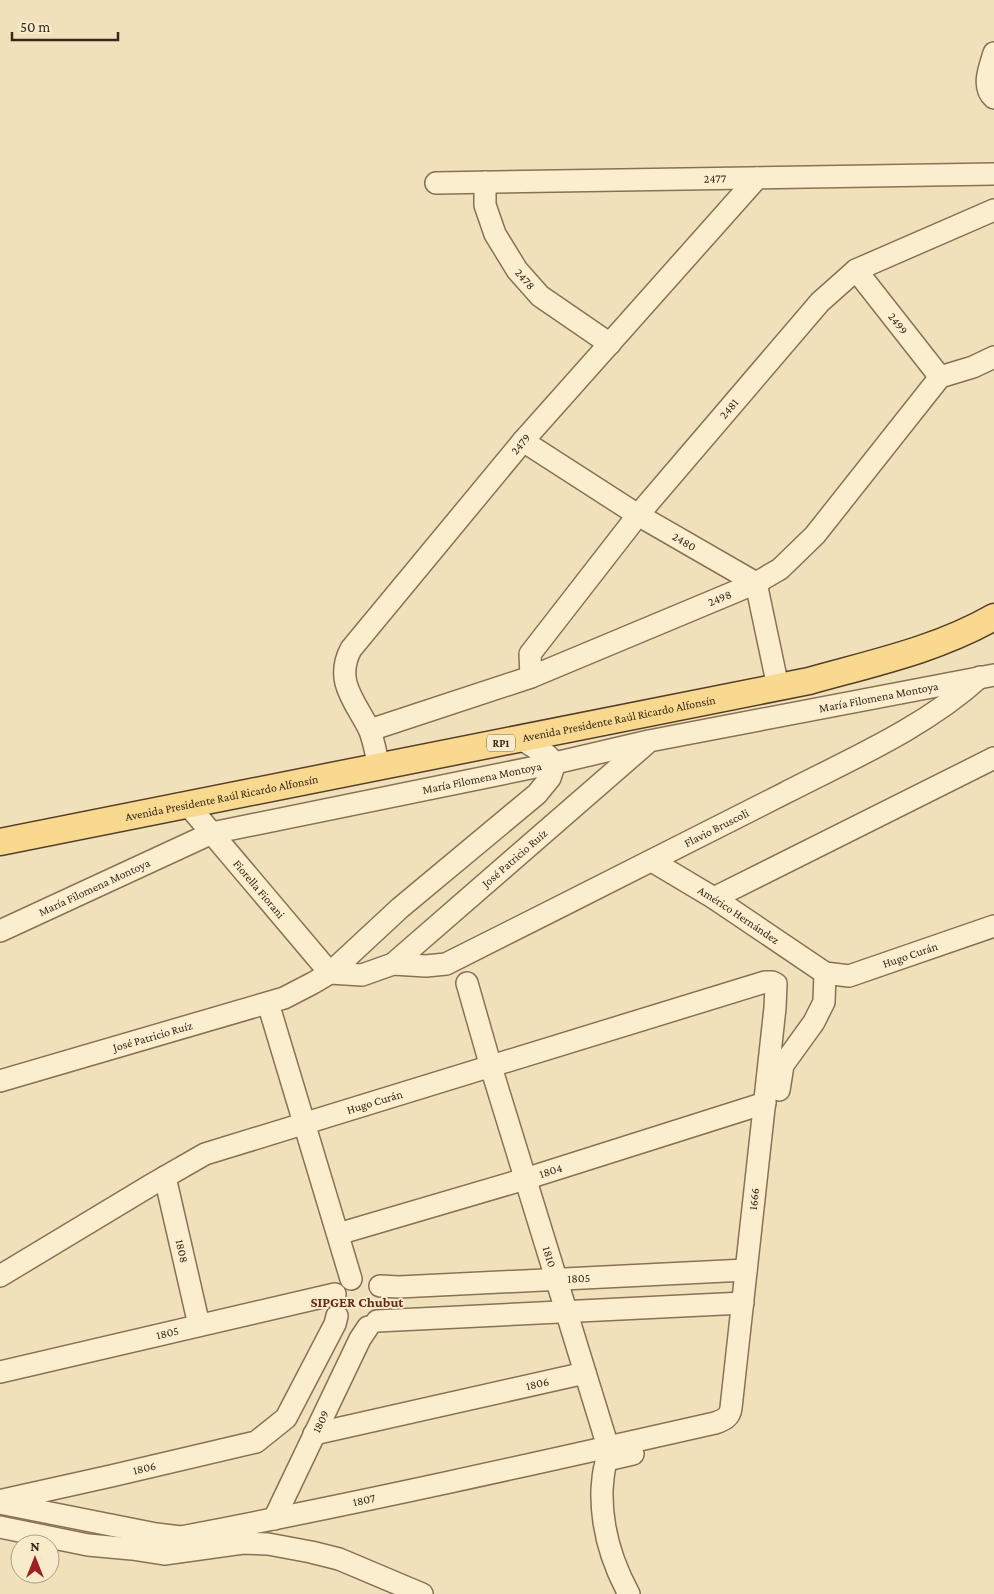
<svg xmlns="http://www.w3.org/2000/svg" width="994" height="1594" font-family="'Crimson Pro',serif">
	<rect width="100%" height="100%" fill="#f1e1bb"/>
	<g fill="none" stroke-linecap="round" stroke-linejoin="round">
		<g stroke="#897154" stroke-width="24">
			<g id="minor">
				<path d="M994,53c-4,14 -13,34 0,45"/>
				<path id="s1" d="M485,182v23l10,29 22,36 23,26 70,48"/>
				<path id="s2" d="M436,183l558,-9"/>
				<path id="s3" d="M856,270l84,107"/>
				<path id="s4" d="M523,441l115,74 118,68 22,104"/>
				<path id="s5" d="M531,677l-1,-23 108,-139 182,-213 36,-32 138,-60"/>
				<path id="s6" d="M370,730l161,-53 225,-94 24,-14 35,-34 125,-158 33,-10 21,-10"/>
				<path id="s7" d="M379,767c-3,-12 -5,-27 -10,-38 -14,-28 -35,-48 -18,-80l172,-208 234,-263"/>
				<path id="s8" d="M188,805l142,168"/>
				<path id="s9" d="M652,861l62,37 111,75 24,3 145,-50"/>
				<path d="M714,898l280,-140"/>
				<path id="s10" d="M0,931l212,-98 343,-70 94,-22 345,-66"/>
				<path id="s11" d="M393,964l33,2 20,-2c113,-57 226,-113 339,-171 66,-34 139,-65 195,-116"/>
				<path id="s12" d="M330,973l32,2 31,-11 253,-220"/>
				<path id="s13" d="M467,983l24,84 117,380"/>
				<path d="M271,1013l80,266"/>
				<path id="s14" d="M0,1081l284,-83 29,-15 17,-10 70,-65 137,-114 13,-16 5,-15 -8,-8 -26,-16"/>
				<path d="M779,1090l4,-25 31,-43 10,-20 1,-29"/>
				<path id="s15" d="M165,1177l34,148"/>
				<path id="s16" d="M338,1234l187,-55 240,-76"/>
				<path id="s17" d="M0,1276l151,-91 54,-31 560,-172h7l4,2 -1,24 -44,400c-1,9 -7,12 -16,15 -177,40 -355,80 -534,114l-25,-3 -156,-31"/>
				<path id="s18" d="M380,1286l19,1 347,-17"/>
				<path d="M377,1321l366,-18"/>
				<path id="s19" d="M0,1372l335,-78"/>
				<path id="s20" d="M314,1434l271,-61"/>
				<path id="s21" d="M3,1500l108,-24 145,-34 30,-24 49,-94 2,-8"/>
				<path id="s22" d="M274,1519l86,-180 8,-12"/>
				<path d="M0,1527l88,18 44,4 32,5 79,-11 25,1 43,8 28,7 83,35"/>
				<path d="M629,1594c-18,-33 -28,-66 -27,-104 1,-11 1,-21 5,-30l26,-6"/>
			</g>
		</g>
		<g stroke="#563f29" stroke-width="29">
			<g id="major">
				<path id="s23" d="M0,842l809,-161c64,-18 127,-31 185,-64"/>
			</g>
		</g>
		<use href="#minor" stroke="#fbeecf" stroke-width="21"/>
		<use href="#major" stroke="#f8d98f" stroke-width="26"/>
	</g>
	<g text-anchor="middle" stroke-width="4" stroke-linejoin="round" paint-order="stroke">
		<rect fill="#f8ebcb" stroke="#71624f" stroke-width="1" x="487" y="734.5" width="28" height="17" rx="4"/>
		<g font-size="11" font-weight="bold" fill="#37281a">
			<text x="501" y="747">RP1</text>
		</g>
		<g font-size="12" fill="#37281a" stroke="#f8ebcb">
			<text dy="4" stroke="none"><textPath href="#s2" startOffset="279">2477</textPath></text>
			<text dy="4" stroke="none"><textPath href="#s1" startOffset="108">2478</textPath></text>
			<text dy="4" stroke="none"><textPath href="#s3" startOffset="68">2499</textPath></text>
			<text dy="4" stroke="none"><textPath href="#s5" startOffset="339">2481</textPath></text>
			<text dy="4" stroke="none"><textPath href="#s7" startOffset="392">2479</textPath></text>
			<text dy="4" stroke="none"><textPath href="#s4" startOffset="190">2480</textPath></text>
			<text dy="4" stroke="none"><textPath href="#s6" startOffset="374">2498</textPath></text>
			<text dy="4" stroke="none"><textPath href="#s10" startOffset="914">María Filomena Montoya</textPath></text>
			<text dy="4" stroke="none"><textPath href="#s23" startOffset="631">Avenida Presidente Raúl Ricardo Alfonsín</textPath></text>
			<text dy="4" stroke="none"><textPath href="#s10" startOffset="509">María Filomena Montoya</textPath></text>
			<text dy="4" stroke="none"><textPath href="#s23" startOffset="226">Avenida Presidente Raúl Ricardo Alfonsín</textPath></text>
			<text dy="4" stroke="none"><textPath href="#s11" startOffset="356">Flavio Bruscoli</textPath></text>
			<text dy="4" stroke="none"><textPath href="#s12" startOffset="226">José Patricio Ruíz</textPath></text>
			<text dy="4" stroke="none"><textPath href="#s10" startOffset="104">María Filomena Montoya</textPath></text>
			<text dy="4" stroke="none"><textPath href="#s8" startOffset="110">Fiorella Fiorani</textPath></text>
			<text dy="4" stroke="none"><textPath href="#s9" startOffset="102">Américo Hernández</textPath></text>
			<text dy="4" stroke="none"><textPath href="#s9" startOffset="295">Hugo Curán</textPath></text>
			<text dy="4" stroke="none"><textPath href="#s14" startOffset="159">José Patricio Ruíz</textPath></text>
			<text dy="4" stroke="none"><textPath href="#s17" startOffset="416">Hugo Curán</textPath></text>
			<text dy="4" stroke="none"><textPath href="#s16" startOffset="222">1804</textPath></text>
			<text transform="translate(754 1199) rotate(-84)" y="4">1666</text>
			<text dy="4" stroke="none"><textPath href="#s15" startOffset="76">1808</textPath></text>
			<text dy="4" stroke="none"><textPath href="#s13" startOffset="286">1810</textPath></text>
			<text dy="4" stroke="none"><textPath href="#s18" startOffset="199">1805</textPath></text>
			<text dy="4" stroke="none"><textPath href="#s19" startOffset="172">1805</textPath></text>
			<text dy="4" stroke="none"><textPath href="#s20" startOffset="229">1806</textPath></text>
			<text dy="4" stroke="none"><textPath href="#s22" startOffset="108">1809</textPath></text>
			<text dy="4" stroke="none"><textPath href="#s21" startOffset="145">1806</textPath></text>
			<text transform="translate(364 1500) rotate(-12)" y="4">1807</text>
		</g>
		<g font-size="14" font-weight="bold" fill="#662817" stroke="#f8ebcb">
			<text x="357" y="1307">SIPGER Chubut</text>
		</g>
	</g>
	<g transform="translate(35 1559)"><circle r="24" fill="#f8ebcb" stroke="#ab9d84"/>
	<path d="M0-4L9 19L0 12L-9 19Z" fill="#9c2120"/>
	<text y="-8" font-size="14" font-weight="bold" text-anchor="middle" fill="#37281a">N</text>
	</g>
	<path d="M12 32v8h106v-8" fill="none" stroke="#37281a" stroke-width="2.5"/>
	<text x="20" y="32" font-size="15" fill="#37281a" stroke="#f8ebcb" stroke-width="4" paint-order="stroke">50 m</text>
</svg>
